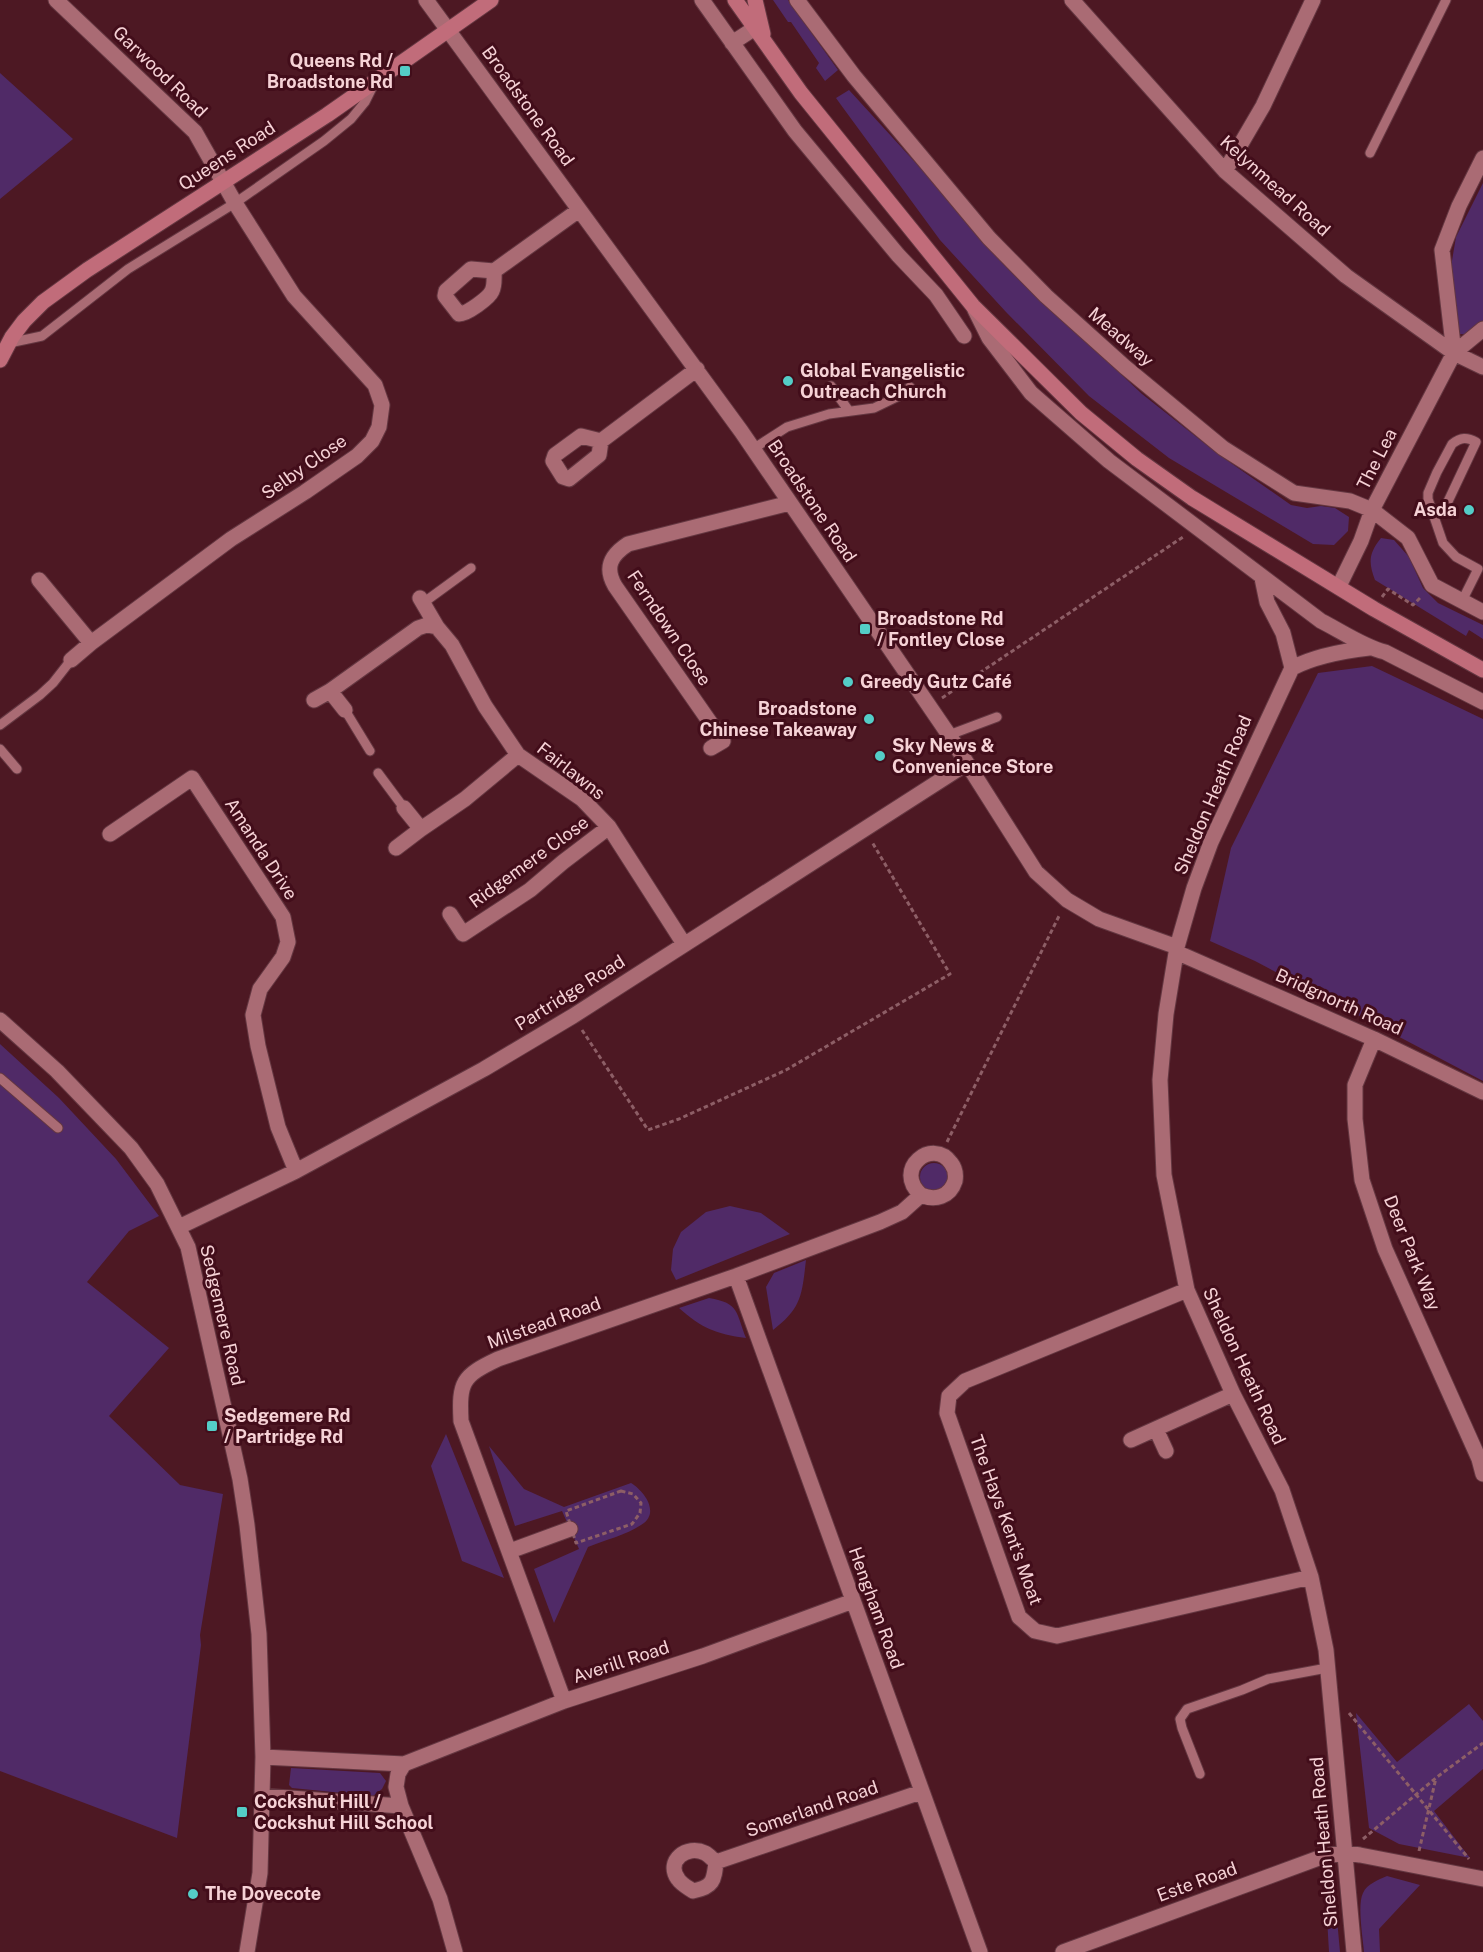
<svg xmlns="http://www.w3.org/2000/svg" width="1483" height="1952" font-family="'Public Sans',sans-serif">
	<rect width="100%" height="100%" fill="#4d1823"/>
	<path fill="#502a67" d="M773,0h15l50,70 -13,11 -9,-13 3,-5 -28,-41h-3z
		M0,73l73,66 -73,60z
		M849,90l86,94 59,70 148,140 76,60 73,51 16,3 14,-2 14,2 14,9 -1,14 -14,14 -21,-1 -144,-86 -80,-62 -83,-84 -66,-72 -99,-135 -5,-7z
		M1483,183v143l-10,9 -13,-1 -11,-8 -5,-18 12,-71z
		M1381,538l13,2 15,17 14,31 15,15 45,22v14l-14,-9 -3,6 -91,-56c-7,-18 -6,-27 6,-42z
		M1372,666l111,53v362l-228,-120 -45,-20 21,-93 87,-175z
		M0,1044l59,54 57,61 43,57 -30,15 -42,51 82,66 -60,68 71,69 43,9 -23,141 1,10 -24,193 -177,-67z
		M920 1177a14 14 0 1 1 28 0a14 14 0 1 1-28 0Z
		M730,1206l31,7 29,21 -114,46 -5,-10 2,-21 8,-17 25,-20z
		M806,1260c-4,34 -4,48 -33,70l-7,-43 8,-14z
		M709,1298c31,5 27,15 37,40 -30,-4 -45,-10 -67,-30z
		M446,1434l58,144 -42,-17 -31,-95z
		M489,1446l35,43 40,18 67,-24c13,8 30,30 10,42 -15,10 -36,15 -53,22l-34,76 -20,-54 45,-20 -17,-38 -47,15z
		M1469,1704l14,17v48l-49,42 36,47 -71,-14 -30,-16 -13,-115 41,49z
		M291,1768l89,5 6,8 -4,8 -9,7 -81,-8 -3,-3z
		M1387,1876l33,9 -41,44 1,23h-16c-1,-14 -7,-47 -1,-59 4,-9 15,-13 24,-17z
		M1326,1901l10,7 4,44h-11z"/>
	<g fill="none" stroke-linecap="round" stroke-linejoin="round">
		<g stroke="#643741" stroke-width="11">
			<path id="lane" d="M1370,153l76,-153
				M9,343l33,-7 86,-67 107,-66 89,-62 27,-22 14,-17 9,-18
				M831,386l18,25
				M753,449l34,-22 42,-13 45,-6 29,-14 7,-7
				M1434,516l9,-4 33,-70c-9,-5 -15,-5 -24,2l-15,28 -9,21v6l15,44 13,14 22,12 -16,32
				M423,603l48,-35
				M345,710l25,41
				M0,725l40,-30 13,-12 18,-23
				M949,735l48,-18
				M0,749l17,20
				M378,773l26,35
				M0,1078l58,50
				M1200,1774l-18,-46 -2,-9 7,-10 55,-19 26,-11 59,-11"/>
		</g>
		<g stroke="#643741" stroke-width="17">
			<path id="street" d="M426,0l315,431 208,304 87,137 31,28 32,19 78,28
				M702,0l93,131 103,124 38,40 28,41
				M797,0l57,76 135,162 57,58 79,71 98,81 71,45 56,8 22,9 36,28 24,47 51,27
				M1072,0l153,171 121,105 108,77 29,14
				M732,43l23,-15
				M1225,171l38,-65 50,-106
				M494,271c0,6 1,14 -2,20 -3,7 -25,23 -33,23l-14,-18 1,-5 25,-22 23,2 85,-61
				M975,310l14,28 42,55 78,68 212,160c20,10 43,26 64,31l98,50
				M1454,353l-12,-103 17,-44 24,-48
				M601,441l-20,-5 -26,19 -2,6 10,16 6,2 30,-24 2,-14 96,-72
				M1262,578l5,24 16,31 9,35
				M39,580l52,63 140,-104 74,-47 52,-36 15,-15 7,-14 3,-22 -7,-20 -81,-89 -59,-93 -40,-71 -139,-132
				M1339,586l22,-45 11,-31 82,-157 29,-24
				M420,598l17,29
				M71,660l20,-17
				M1292,668l-81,174 -17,46 -17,59 -11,67 -6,66 4,95 23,115 46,104 49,96 29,87 15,73 28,302
				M1292,668c23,-12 51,-17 77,-20
				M330,691l15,19
				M314,700l16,-9 88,-63 9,-3 10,2 15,18 33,61 33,49 64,44 27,28 75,117
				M711,748l12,-7 -108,-155c-11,-19 -4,-31 13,-42l162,-41
				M404,808l17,21 44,-30 53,-44
				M110,834l82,-56 91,139 5,25 -5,15 -23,32 -7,26 5,31 20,81 18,44
				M396,848l25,-19
				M450,914l13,20 67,-44 33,-28 46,-35
				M1176,952l198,87 109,53
				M0,1020l57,51 74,77 26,36 31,63 52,232 7,46 12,109 4,123 -3,116 -13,79
				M1374,1039l-19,46v34l7,61 23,69 94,210 4,15
				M179,1227l117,-56 188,-102 89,-53 393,-252
				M736,1276l244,676
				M1187,1290l-222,91 -16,15 -2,17 72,204 16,14 22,5 254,-59
				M1156,1429l10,22
				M1131,1440l102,-46
				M510,1551l60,-22
				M564,1701l-103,-280c-2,-39 1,-45 37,-62l238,-83 144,-54 22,-10 19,-17c-29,-26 12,-58 30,-32 4,5 5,12 4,18 -5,16 -20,20 -34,14
				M263,1757l141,7
				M262,1796l139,10
				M716,1862c-2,19 -3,25 -23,29 -6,-4 -12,-7 -15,-12 -13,-18 9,-35 27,-26 4,2 7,6 11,9l205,-70
				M455,1952l-15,-53 -39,-93 -5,-19 2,-13 6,-10 160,-63 139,-45 150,-55
				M1063,1952l264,-97 19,-2 14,2 123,24"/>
		</g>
		<g stroke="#643741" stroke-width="17">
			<path id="secondary" d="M735,0l66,93 172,213 108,107 56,46 55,39 182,111 109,61
				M755,0l8,34
				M0,360l12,-23 12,-16 19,-19 44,-32 240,-155 164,-115"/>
		</g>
		<path stroke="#8d5e66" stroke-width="3" stroke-dasharray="4.5 3" stroke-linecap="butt" d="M1382,597l6,-8 25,16 9,-9
			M942,698l241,-161
			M582,1030l66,100 31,-11 107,-49 164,-96 -78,-132
			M947,1142l113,-228
			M621,1491l12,3 8,9 -1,10 -8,11 -56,19 -10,-32z
			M1349,1713l120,146
			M1363,1839l74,-62 46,-34
			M1419,1851l17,-73"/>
		<use href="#lane" stroke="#aa6b74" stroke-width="9"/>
		<use href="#street" stroke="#aa6b74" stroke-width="15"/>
		<use href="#secondary" stroke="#c16c7a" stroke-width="15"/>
	</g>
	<g fill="#54cdc7" stroke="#420d1a" stroke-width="2">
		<rect x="399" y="65" width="12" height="12" rx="3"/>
		<circle cx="788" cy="381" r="6"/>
		<circle cx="1469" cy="510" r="6"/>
		<rect x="859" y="623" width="12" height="12" rx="3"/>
		<circle cx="848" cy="682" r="6"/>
		<circle cx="869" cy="719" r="6"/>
		<circle cx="880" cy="756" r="6"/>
		<rect x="206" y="1420" width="12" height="12" rx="3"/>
		<rect x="236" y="1806" width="12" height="12" rx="3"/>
		<circle cx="193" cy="1894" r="6"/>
	</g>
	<g text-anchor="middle" stroke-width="6" stroke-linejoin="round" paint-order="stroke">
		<g font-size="18" font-weight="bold" fill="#f6d2d6" stroke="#420d1a" text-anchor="start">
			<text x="393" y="67" text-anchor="end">Queens Rd /<tspan x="393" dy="21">Broadstone Rd</tspan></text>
			<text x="800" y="377">Global Evangelistic<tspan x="800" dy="21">Outreach Church</tspan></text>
			<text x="1457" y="516" text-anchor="end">Asda</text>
			<text x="877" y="625">Broadstone Rd<tspan x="877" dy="21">/ Fontley Close</tspan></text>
			<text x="860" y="688">Greedy Gutz Café</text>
			<text x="857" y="715" text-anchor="end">Broadstone<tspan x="857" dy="21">Chinese Takeaway</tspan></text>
			<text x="892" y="752">Sky News &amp;<tspan x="892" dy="21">Convenience Store</tspan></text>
			<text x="224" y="1422">Sedgemere Rd<tspan x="224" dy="21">/ Partridge Rd</tspan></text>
			<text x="254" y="1808">Cockshut Hill /<tspan x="254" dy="21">Cockshut Hill School</tspan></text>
			<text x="205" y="1900">The Dovecote</text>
		</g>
		<g font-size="18" fill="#f6d2d6" stroke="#420d1a">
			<text transform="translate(160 72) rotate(44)" y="6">Garwood Road</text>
			<text transform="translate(528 106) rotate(54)" y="6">Broadstone Road</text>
			<text transform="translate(227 156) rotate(-33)" y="6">Queens Road</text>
			<text transform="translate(1275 186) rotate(42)" y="6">Kelynmead Road</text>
			<text transform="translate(1121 337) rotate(41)" y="6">Meadway</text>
			<text transform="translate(1377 459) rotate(-63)" y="6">The Lea</text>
			<text transform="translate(304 467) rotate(-35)" y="6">Selby Close</text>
			<text transform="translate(812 501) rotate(56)" y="6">Broadstone Road</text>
			<text transform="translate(669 628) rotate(56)" y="6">Ferndown Close</text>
			<text transform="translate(571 771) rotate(38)" y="6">Fairlawns</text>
			<text transform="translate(1213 795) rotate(-67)" y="6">Sheldon Heath Road</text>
			<text transform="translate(261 849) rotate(57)" y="6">Amanda Drive</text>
			<text transform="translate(529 862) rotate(-36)" y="6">Ridgemere Close</text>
			<text transform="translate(570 993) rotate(-32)" y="6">Partridge Road</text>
			<text transform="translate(1339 1002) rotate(24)" y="6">Bridgnorth Road</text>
			<text transform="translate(1412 1253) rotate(68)" y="6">Deer Park Way</text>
			<text transform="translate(222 1315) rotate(77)" y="6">Sedgemere Road</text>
			<text transform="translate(544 1323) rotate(-20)" y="6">Milstead Road</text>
			<text transform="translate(1244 1366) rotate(65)" y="6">Sheldon Heath Road</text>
			<text transform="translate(1006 1520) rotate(70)" y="6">The Hays Kent's Moat</text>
			<text transform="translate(876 1608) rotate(70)" y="6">Hengham Road</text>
			<text transform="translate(621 1662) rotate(-18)" y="6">Averill Road</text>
			<text transform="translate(812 1809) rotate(-19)" y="6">Somerland Road</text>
			<text transform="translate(1324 1842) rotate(-95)" y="6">Sheldon Heath Road</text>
			<text transform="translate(1197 1882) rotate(-20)" y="6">Este Road</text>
		</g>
	</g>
</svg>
